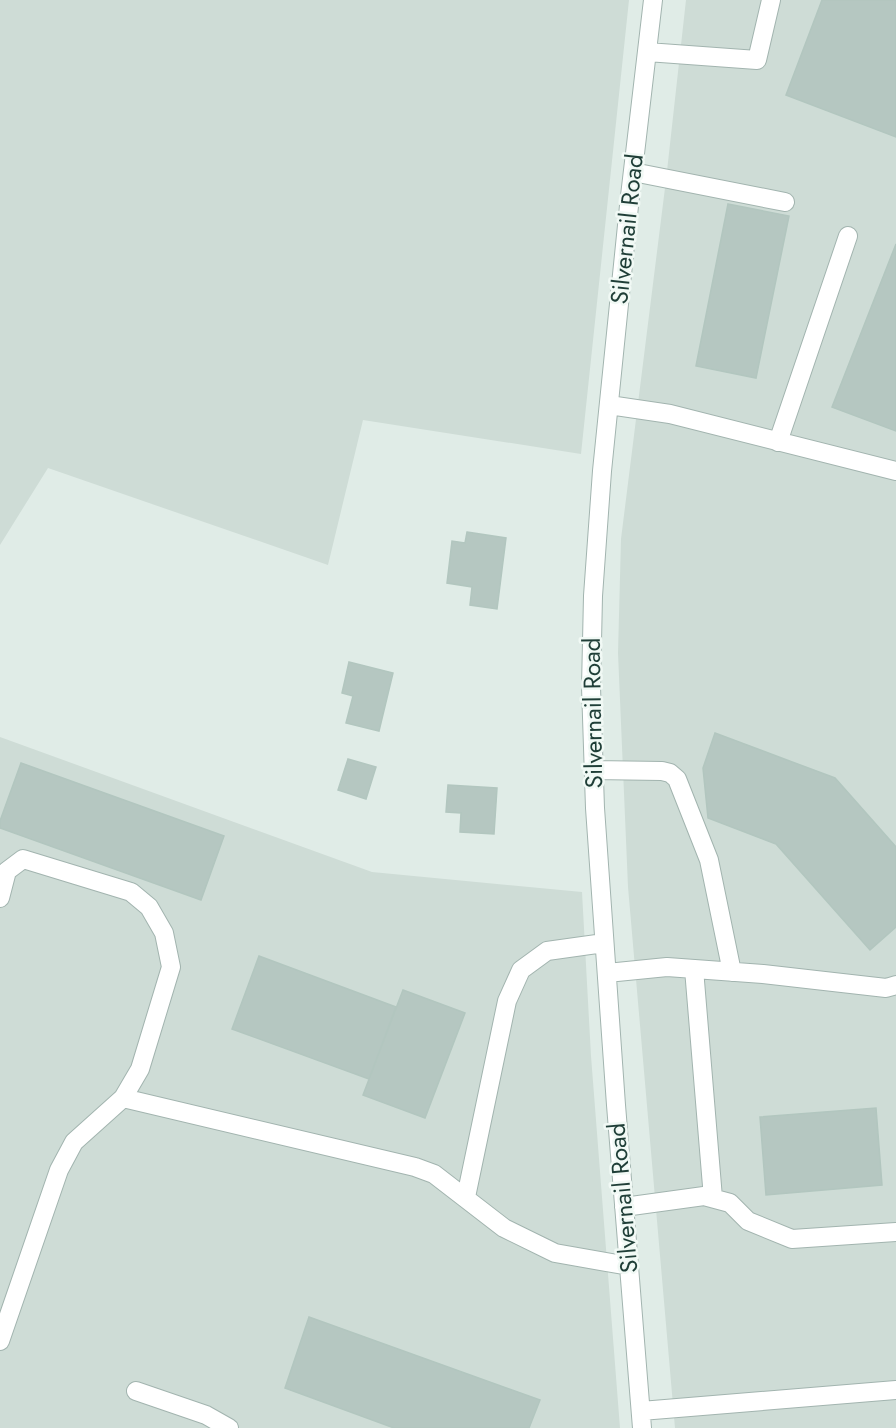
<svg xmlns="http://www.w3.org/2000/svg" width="896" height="1428" font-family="Jost,sans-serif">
	<rect width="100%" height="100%" fill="#e0ece7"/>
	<path fill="#cedcd6" d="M0,0h629l-48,454 -218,-34 -35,145 -280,-97 -48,77z
		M686,0h210v1428h-221l-47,-541 -10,-234 3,-114 45,-359z
		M0,737l372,135 210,20 9,164 29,372h-620z"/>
	<path fill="#b5c7c1" stroke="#b2c6bf" stroke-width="1.5" d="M822,0h74v137l-110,-42z
		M728,204l61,12 -33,162 -60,-12z
		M896,244v187l-64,-24z
		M467,532l39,6 -9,71 -27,-4 2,-18 -25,-4 5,-42 13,2z
		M349,662l44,11 -14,58 -33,-8 7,-27 -11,-3z
		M715,733l120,45 61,69v80l-26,23 -94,-106 -68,-26 -5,-50z
		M348,759l28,8 -10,32 -28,-9z
		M21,763l203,73 -23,64 -201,-72v-7z
		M448,785l49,3 -3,46 -34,-2 1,-19 -15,-1z
		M259,956l137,51 -27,72 -137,-50z
		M403,990l62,23 -40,105 -62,-23z
		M876,1108l6,77 -116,10 -6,-78z
		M309,1317l231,83 -11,28h-135l-109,-40z"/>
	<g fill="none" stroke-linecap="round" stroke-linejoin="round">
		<g stroke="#a2b4af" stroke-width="20">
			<path id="minor" d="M647,52l110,8 14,-60
				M633,172l152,30
				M609,405l61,9 226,57
				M778,442l70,-206
				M594,770l68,1 8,2 7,6 32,81 23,112
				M0,898l7,-27 16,-12 108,33 18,15 15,26 7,34 -31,102 -17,29 -49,44 -15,28 -59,171
				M694,969l19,229
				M607,973l60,-6 96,7 123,14 10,-3
				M123,1098l292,69 19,7 70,54 51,25 74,13
				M466,1197l41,-196 14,-31 26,-19 57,-8
				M624,1207l80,-11 26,7 18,18 44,18 104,-7
				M136,1391l70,24 23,13
				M641,1411l255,-21
				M642,1428l-26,-323 -21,-297 -4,-121 2,-91 9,-125 28,-275 23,-196"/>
		</g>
		<use href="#minor" stroke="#fff" stroke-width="18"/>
	</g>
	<g text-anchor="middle" stroke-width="5" stroke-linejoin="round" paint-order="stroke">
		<g font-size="24" fill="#1f3e37" stroke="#f1f9f5">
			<text transform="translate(627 229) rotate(-84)" y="8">Silvernail Road</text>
			<text transform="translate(593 713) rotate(-91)" y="8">Silvernail Road</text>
			<text transform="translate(623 1198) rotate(-95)" y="8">Silvernail Road</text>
		</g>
	</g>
</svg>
